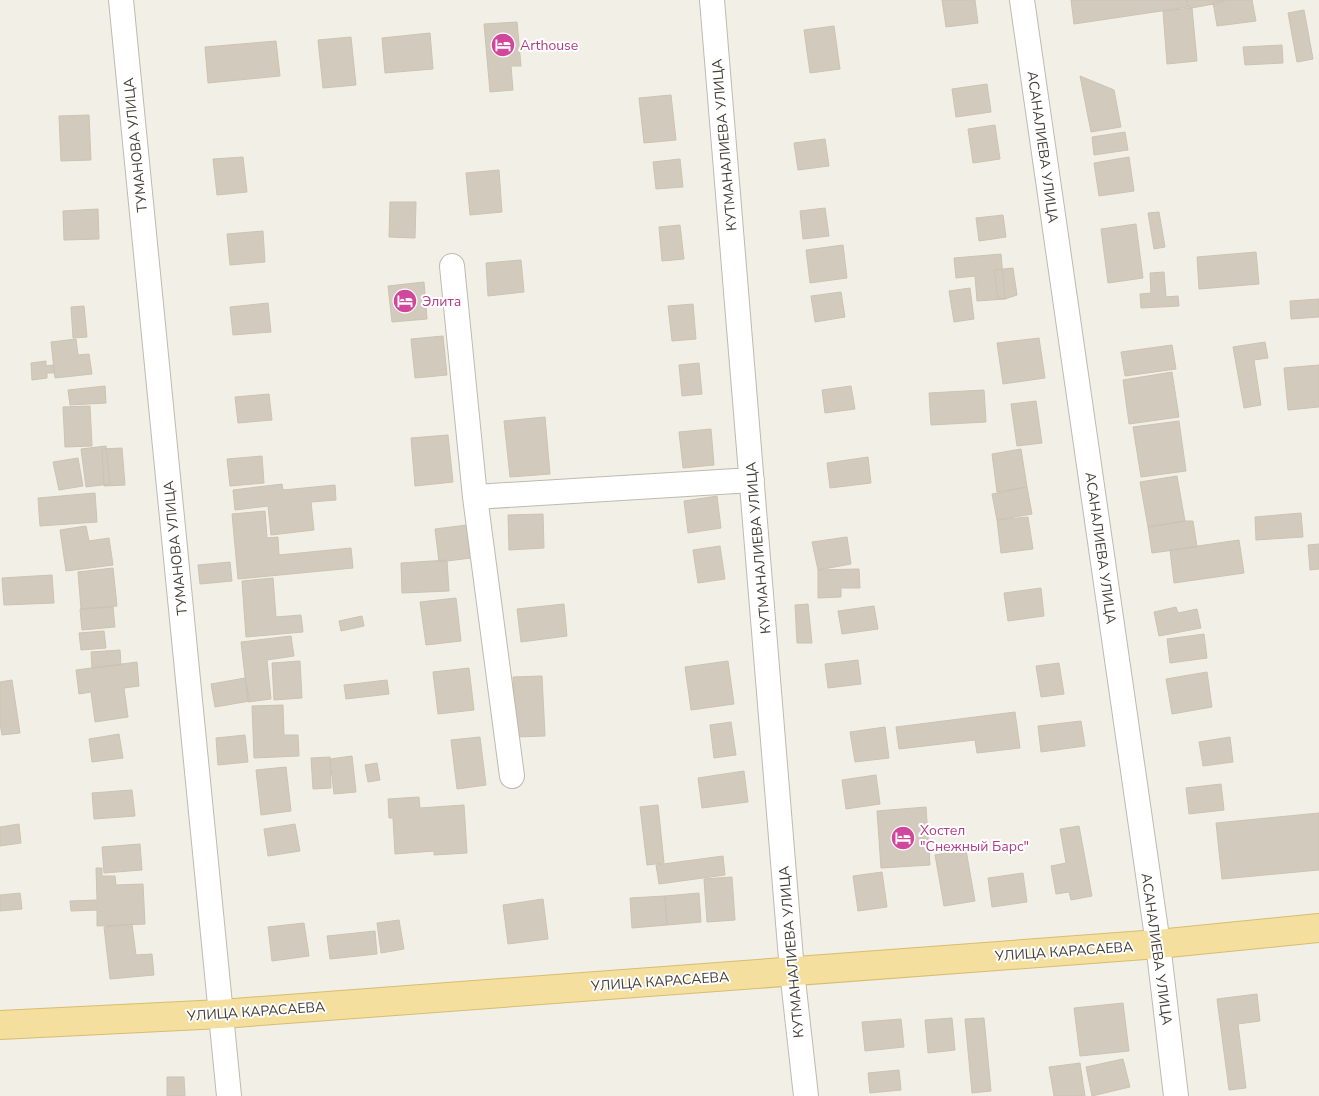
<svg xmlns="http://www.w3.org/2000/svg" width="1319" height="1096" font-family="'Nunito Sans',sans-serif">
	<rect width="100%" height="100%" fill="#f2efe7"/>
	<path fill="#d2cbbd" stroke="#ccc3b1" d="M942,0h33l3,23 -32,4z
		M1071,0h116l1,7 -114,17z
		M1187,0h37v2l-32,6 -4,-1z
		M1224,0h28l4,21 -39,5 -4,-24z
		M1192,8l5,53 -30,3 -4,-53z
		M1304,10l9,49 -16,3 -9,-49z
		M517,22l4,44h-10l2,24 -23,2 -6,-68z
		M834,26l6,43 -30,4 -6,-43z
		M430,33l3,36 -48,4 -3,-35z
		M351,37l5,48 -33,3 -5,-48z
		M276,41l4,35 -72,7 -3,-36z
		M1282,45l1,18 -38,2 -2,-18z
		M1080,76l34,14 7,37 -30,5z
		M987,84l4,28 -35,5 -4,-28z
		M671,95l5,45 -32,3 -5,-45z
		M89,115l2,45 -30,1 -2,-45z
		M995,125l5,34 -27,4 -5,-34z
		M1125,132l3,18 -34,5 -2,-18z
		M825,139l4,27 -31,4 -4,-27z
		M243,157l4,35 -30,3 -4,-36z
		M1129,157l5,34 -35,5 -5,-33z
		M680,159l3,28 -27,2 -3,-27z
		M499,170l3,42 -32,3 -4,-42z
		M390,202h26l-1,36 -26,-1z
		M825,208l4,28 -26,3 -3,-28z
		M98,209l1,30 -35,1 -1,-29z
		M1159,212l6,35 -11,2 -6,-36z
		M1003,215l3,22 -27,4 -3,-23z
		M1136,224l7,54 -35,5 -7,-54z
		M680,225l4,34 -22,2 -3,-34z
		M263,231l2,31 -35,3 -3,-31z
		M843,245l4,33 -37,5 -4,-33z
		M1256,252l3,32 -60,5 -2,-32z
		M1001,254l4,45 -28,2 -2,-25 -19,2 -2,-20z
		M521,260l3,32 -36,4 -2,-33z
		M1013,268l4,27 -12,4 -7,-1 -4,-28z
		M1164,272l2,25 12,-1 1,10 -38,2 -1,-14 11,-1 -1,-20z
		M424,282l3,37 -35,3 -4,-36z
		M970,288l4,31 -20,3 -5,-31z
		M841,292l4,25 -30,5 -4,-26z
		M1319,299v18l-28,2 -1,-18z
		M268,303l3,29 -38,3 -3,-28z
		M693,304l3,35 -24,2 -4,-35z
		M84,306l3,31 -14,1 -2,-31z
		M443,336l4,39 -32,3 -4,-39z
		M1039,338l6,40 -42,6 -6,-41z
		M76,339l2,16 11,-1 3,20 -37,4 -4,-36z
		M1265,342l3,16 -14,2 7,45 -17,3 -11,-61z
		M1172,345l4,24 -51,7 -4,-24z
		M46,361v5l7,-1 1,8h-7v5l-15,2 -1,-17z
		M699,363l3,31 -20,2 -3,-31z
		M1319,365v42l-31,3 -4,-42z
		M1172,372l7,45 -50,7 -6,-44z
		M105,386l1,17 -36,2 -2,-15z
		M851,386l4,23 -30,4 -3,-23z
		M984,390l2,32 -55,3 -2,-32z
		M269,394l3,26 -34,3 -3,-26z
		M1036,401l6,42 -25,3 -6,-42z
		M90,406l2,40 -27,1 -2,-40z
		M545,417l5,57 -40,3 -6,-56z
		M1179,421l7,50 -45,6 -8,-50z
		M711,429l3,36 -31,3 -4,-36z
		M448,435l5,47 -38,4 -4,-48z
		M106,446l4,38 -24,3 -5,-38z
		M122,448l3,37 -21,1 -2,-37z
		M1021,449l6,38 -30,5 -5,-38z
		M262,456l2,27 -34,3 -3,-27z
		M868,457l3,26 -41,5 -3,-25z
		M78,458l5,28 -24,4 -6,-28z
		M1177,476l8,45 -37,6 -8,-45z
		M282,484l1,6 52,-5 1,15 -25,2 3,28 -43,5 -3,-29 -33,4 -2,-20z
		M1027,487l5,27 -35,6 -5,-26z
		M95,493l2,29 -57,4 -2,-28z
		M717,496l4,32 -33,5 -4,-32z
		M265,511l2,27 11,-1 1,18 72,-7 2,20 -115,11 -6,-65z
		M1301,513l2,24 -47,3 -1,-23z
		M543,514l1,34 -35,2 -1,-35z
		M1028,517l5,32 -32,4 -4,-33z
		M1185,521h8l4,26 -45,6 -4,-26z
		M467,525l4,33 -32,4 -4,-33z
		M86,526l3,15 20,-3 4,27 -47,6 -6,-41z
		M847,537l4,27 -33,6 -6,-28z
		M1239,540l5,33 -70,10 -4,-33z
		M1319,544v25l-9,1 -2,-25z
		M720,546l5,33 -27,4 -5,-33z
		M447,560l2,31 -47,2 -1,-30z
		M230,562l2,19 -32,3 -2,-19z
		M113,568l4,38 -36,3 -3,-37z
		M859,569l1,19h-19v9l-23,1v-28z
		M52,575l2,28 -50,2 -2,-27z
		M273,578l3,39 25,-2 2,17 -57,5 -4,-56z
		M1041,588l3,28 -36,5 -4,-28z
		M456,598l5,43 -35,4 -6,-43z
		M564,604l3,32 -46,6 -4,-33z
		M808,604l4,39h-15l-2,-38z
		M874,606l4,23 -36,5 -4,-23z
		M113,607l2,20 -33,3 -2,-21z
		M1176,607l2,6 19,-4 4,19 -42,8 -5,-24z
		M362,616l2,10 -23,5 -2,-10z
		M104,631l2,17 -25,2 -2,-17z
		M1204,634l3,24 -37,5 -3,-24z
		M291,636l3,20 -27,4 4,39 -23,3 -7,-60z
		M120,650l1,15 -29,3 -1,-16z
		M858,660l3,24 -33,4 -3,-24z
		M300,661l2,37 -28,2 -2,-37z
		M728,661l6,43 -43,6 -6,-43z
		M137,662l2,24 -15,2 4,29 -33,5 -4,-30 -12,2 -3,-24z
		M1059,663l5,31 -23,3 -5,-31z
		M469,668l5,42 -36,4 -5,-42z
		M1207,672l5,35 -40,7 -6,-35z
		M542,676l3,60 -29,1 -3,-60z
		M245,678l5,23 -35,6 -4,-23z
		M12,680l8,53 -18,2 -2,-11v-42z
		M387,680l2,14 -43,5 -2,-14z
		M283,705l1,30h14l1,21 -45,2 -2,-52z
		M1015,712l5,36 -43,5 -2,-13 -76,9 -3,-22z
		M1081,721l4,25 -44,6 -3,-26z
		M731,722l5,33 -22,3 -4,-33z
		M885,727l4,31 -34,4 -5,-30z
		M119,734l4,24 -31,4 -3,-23z
		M245,735l3,27 -30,3 -2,-27z
		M480,737l6,48 -29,4 -6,-49z
		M1230,737l3,25 -30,4 -4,-24z
		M352,756l4,36 -22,2 -4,-35z
		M330,757l1,31 -18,1 -2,-31z
		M377,763l3,17 -12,2 -3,-17z
		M286,767l5,44 -30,4 -5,-45z
		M744,771l4,31 -46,6 -4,-30z
		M876,775l4,29 -34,5 -4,-29z
		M1221,784l3,26 -35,4 -3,-26z
		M132,790l3,26 -41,3 -2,-26z
		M419,797l1,11 44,-3 3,48 -33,2v-4l-39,3 -2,-36h-4l-1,-19z
		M658,805l6,58 -17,2 -7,-58z
		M926,807l4,58 -49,3 -4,-57z
		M1319,813v57l-97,9 -6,-56z
		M19,824l2,19 -21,3v-19z
		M295,824l5,27 -32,5 -4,-27z
		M1079,826l13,70 -21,4 -2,-8 -13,2 -5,-28 15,-3 -6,-34z
		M140,844l2,26 -38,3 -2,-26z
		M966,850l9,51 -31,5 -9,-51z
		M723,856l2,19 -66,9 -3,-19z
		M96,868h6v8h13l1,9 27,-1 2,40 -48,2v-16l-26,1 -1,-10 27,-1z
		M882,872l5,35 -29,4 -5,-35z
		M1023,873l4,29 -35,5 -4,-29z
		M732,877l3,43 -28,2 -3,-43z
		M20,893l2,16 -22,2v-16z
		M699,893l2,29 -34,3 -2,-29z
		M665,896l2,29 -35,3 -2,-30z
		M543,899l5,40 -40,5 -5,-39z
		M399,920l5,29 -23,4 -4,-30z
		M304,923l5,33 -37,5 -4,-34z
		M132,924l4,31 16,-1 2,21 -44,4 -6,-52z
		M375,931l2,23 -47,5 -3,-23z
		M1257,994l3,27 -22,3 8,64 -17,2 -12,-91z
		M1123,1003l6,48 -49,5 -6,-48z
		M952,1018l3,32 -27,3 -3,-33z
		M984,1018l7,73 -19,2 -7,-74z
		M901,1019l3,28 -39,4 -3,-29z
		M1123,1059l7,28 -38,9 -6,-29z
		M1080,1063l5,33h-31l-5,-29z
		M899,1070l2,20 -31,3 -2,-20z
		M167,1077h17l1,19h-18z"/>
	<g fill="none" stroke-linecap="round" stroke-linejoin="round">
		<g stroke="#bfbaad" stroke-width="26">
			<path id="minor" d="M121,0l108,1096
				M712,0l80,971 14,125
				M1022,0l136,944 18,152
				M452,266l23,231 277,-17
				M475,497l37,279"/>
		</g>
		<g stroke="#d7bd6f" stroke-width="30">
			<path id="major" d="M0,1025l221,-11 937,-70 161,-16"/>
		</g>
		<use href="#minor" stroke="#fff" stroke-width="24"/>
		<use href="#major" stroke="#f4df9e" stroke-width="28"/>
	</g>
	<defs>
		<g id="hotel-disc" transform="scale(1.25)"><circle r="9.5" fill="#d1479c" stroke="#fff"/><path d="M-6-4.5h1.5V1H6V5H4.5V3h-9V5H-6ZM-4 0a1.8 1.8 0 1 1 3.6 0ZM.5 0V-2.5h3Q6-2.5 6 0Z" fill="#fff"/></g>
	</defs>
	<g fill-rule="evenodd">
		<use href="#hotel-disc" x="503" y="45"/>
		<use href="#hotel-disc" x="405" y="301"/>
		<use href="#hotel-disc" x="903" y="838"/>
	</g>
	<g text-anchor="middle" stroke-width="4" stroke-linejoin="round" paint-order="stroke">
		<g font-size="14" fill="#b23c85" stroke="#fff" text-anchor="start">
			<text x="520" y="50">Arthouse</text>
			<text x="422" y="306">Элита</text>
			<text x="920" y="835">Хостел<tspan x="920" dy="16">"Снежный Барс"</tspan></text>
		</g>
		<g font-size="14" fill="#443f37" stroke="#fff">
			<text transform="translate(135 145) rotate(-96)" y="5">ТУМАНОВА УЛИЦА</text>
			<text transform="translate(724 145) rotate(-95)" y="5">КУТМАНАЛИЕВА УЛИЦА</text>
			<text transform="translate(1043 147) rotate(82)" y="5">АСАНАЛИЕВА УЛИЦА</text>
			<text transform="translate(175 548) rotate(-96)" y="5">ТУМАНОВА УЛИЦА</text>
			<text transform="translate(758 548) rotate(-95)" y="5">КУТМАНАЛИЕВА УЛИЦА</text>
			<text transform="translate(1101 548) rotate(82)" y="5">АСАНАЛИЕВА УЛИЦА</text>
			<text transform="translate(1157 949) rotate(82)" y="5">АСАНАЛИЕВА УЛИЦА</text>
			<text transform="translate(1064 951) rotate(-4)" y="5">УЛИЦА КАРАСАЕВА</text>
			<text transform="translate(791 952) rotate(-95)" y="5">КУТМАНАЛИЕВА УЛИЦА</text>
			<text transform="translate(660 981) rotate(-4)" y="5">УЛИЦА КАРАСАЕВА</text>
			<text transform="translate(256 1011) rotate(-4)" y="5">УЛИЦА КАРАСАЕВА</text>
		</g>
	</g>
</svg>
